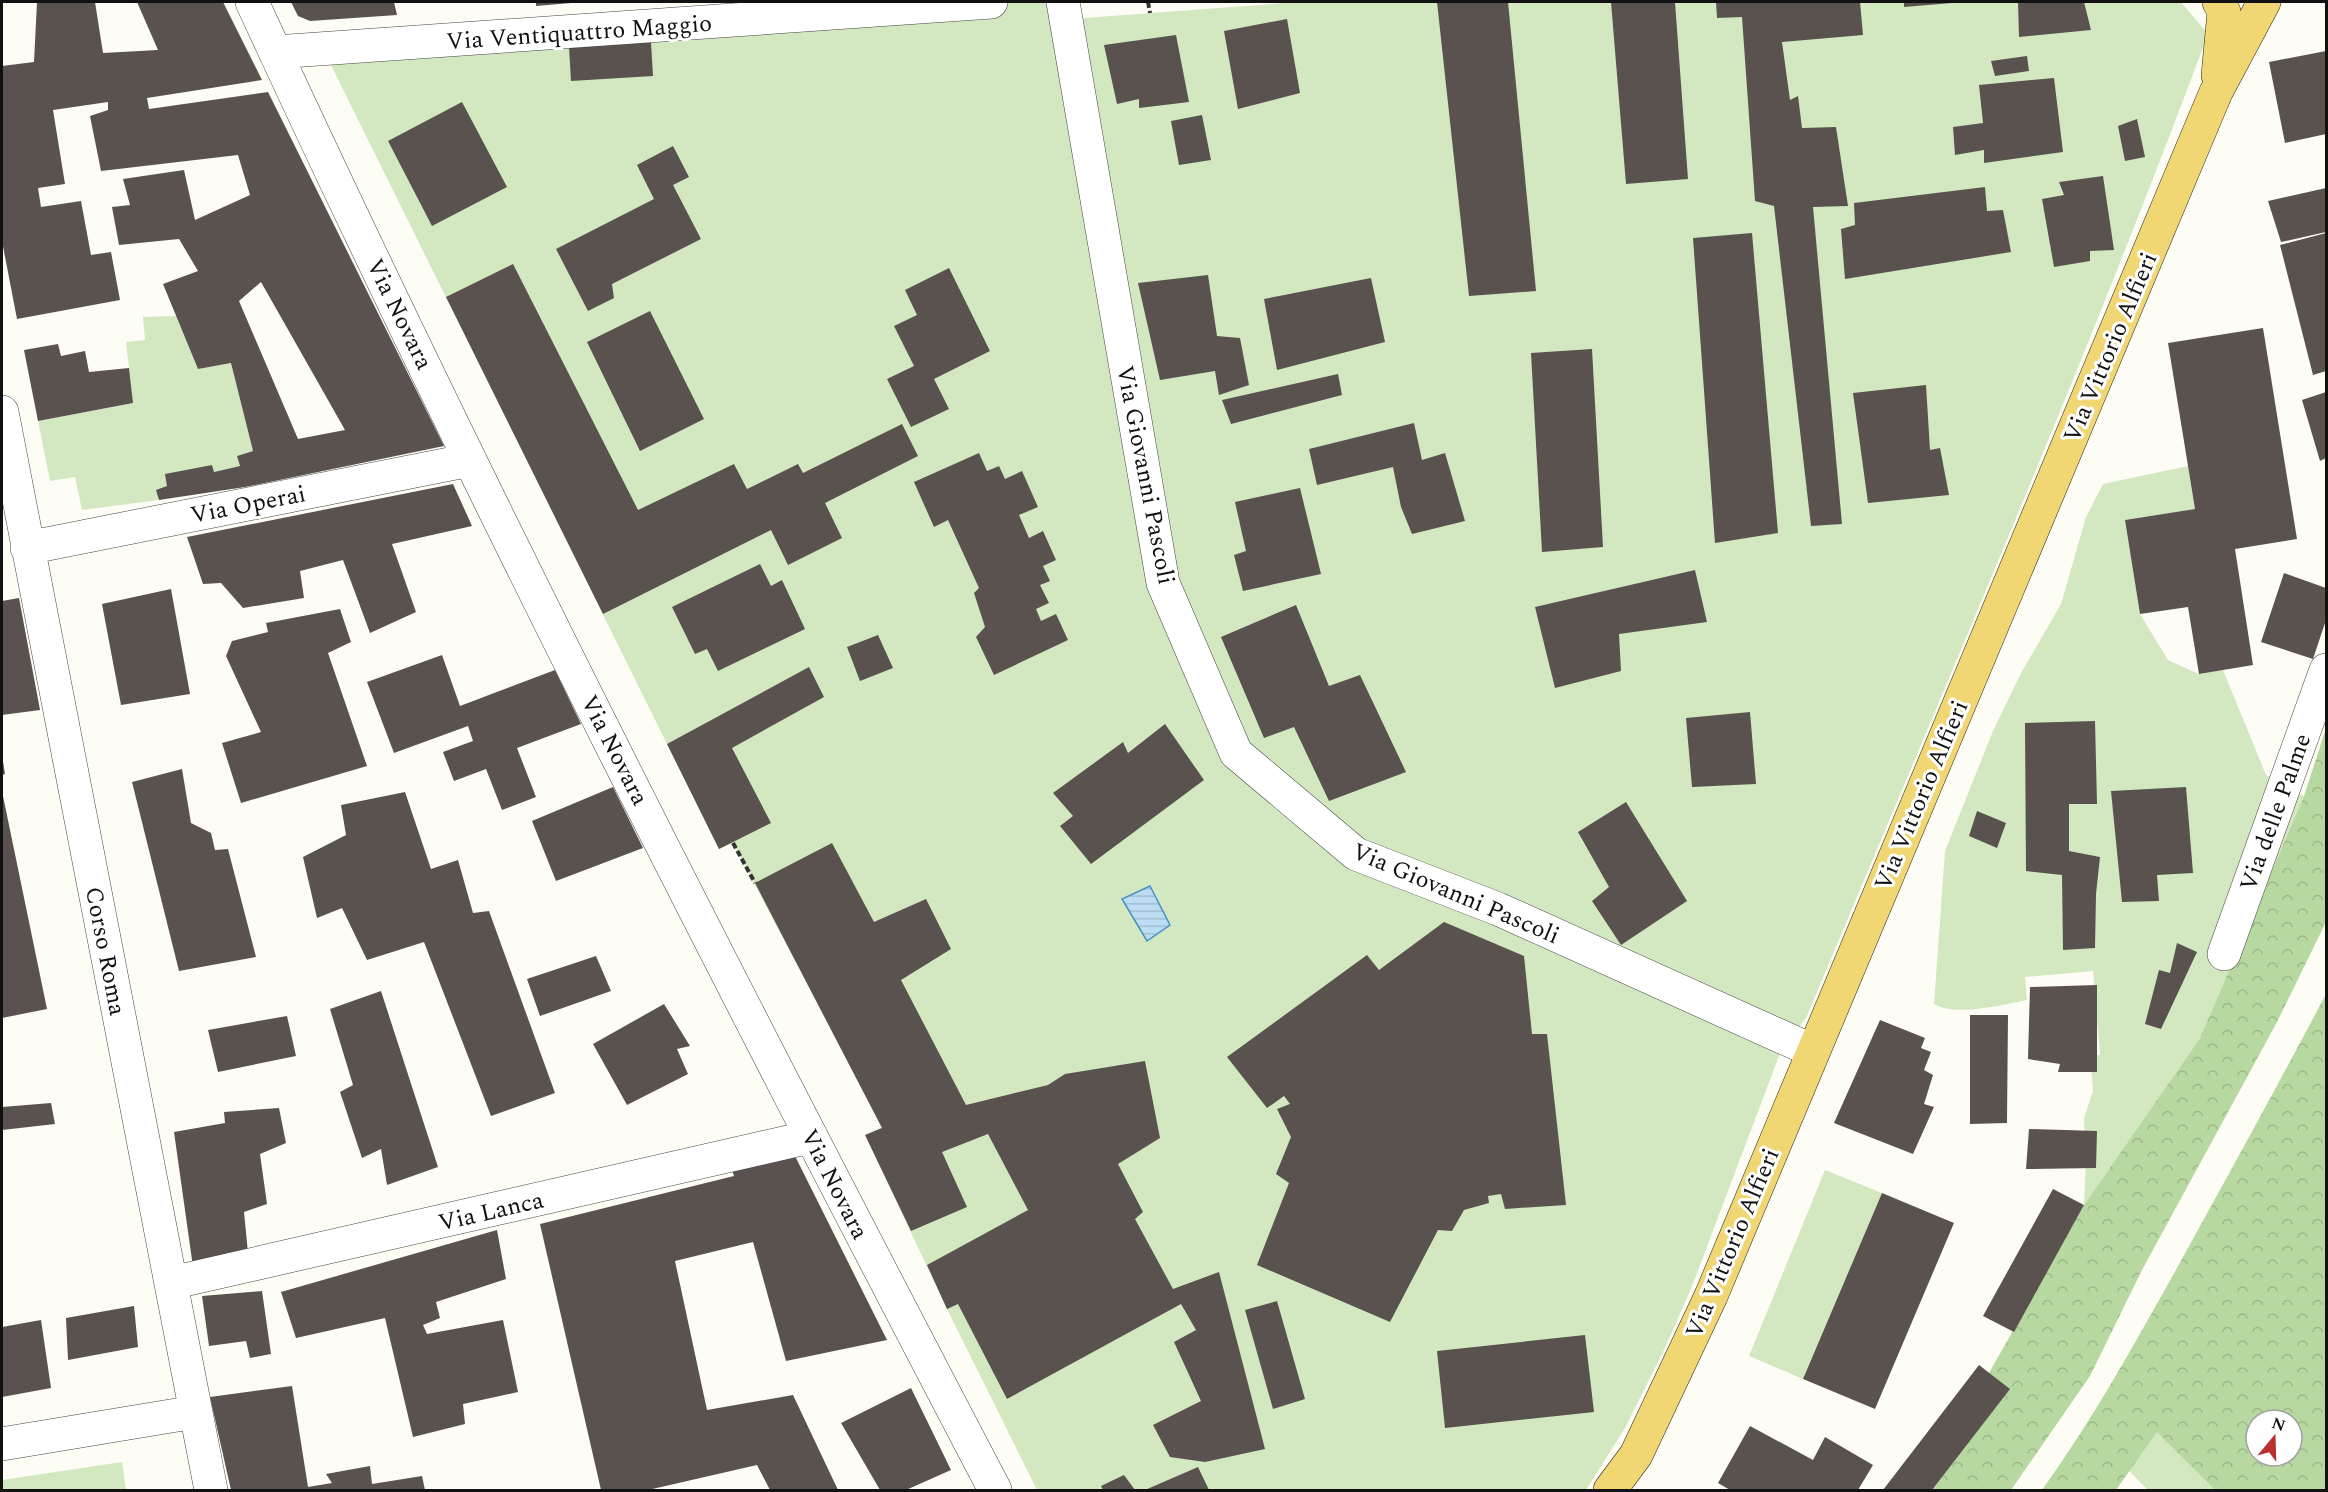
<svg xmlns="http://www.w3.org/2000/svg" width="2328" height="1492" font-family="Spectral,serif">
	<defs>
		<pattern id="forest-crowns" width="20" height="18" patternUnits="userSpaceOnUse" patternTransform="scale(1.5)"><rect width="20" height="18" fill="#b7d8a0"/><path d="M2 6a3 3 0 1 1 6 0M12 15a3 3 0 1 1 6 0" fill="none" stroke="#9cb889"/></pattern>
		<pattern id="water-rules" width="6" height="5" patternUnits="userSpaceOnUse" patternTransform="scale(1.5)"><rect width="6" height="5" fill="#bcddf3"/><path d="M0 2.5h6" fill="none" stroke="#a1bdcf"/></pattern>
	</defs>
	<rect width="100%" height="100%" fill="#fefdf5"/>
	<path fill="#d3e8c0" d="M991,2h61l5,18 240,-18h884l27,32c-123,331 -265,656 -401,982l-28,40 -88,233 -27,61 -39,78 -39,62h-549l-90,-181 -82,-174 17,-8 -149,-284 -14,6 -395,-798z
		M176,316l22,53 33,-6 22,88 -16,5 3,10 -26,6 -2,-7 -45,21 -8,14 -77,10 -7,-33 -25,4 -12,-60 95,-18 -7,-61 19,-2 -2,-23z
		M2188,466l7,43 -70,11 15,94 28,46 31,14 24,-4 43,105 38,21 -104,242 -116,167 2,-45 -2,-42 9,-27 -3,-35 10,-1 -7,-84 -68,6 2,23c-25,5 -71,17 -93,4l11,-153 48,-120 27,-56 41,-71 25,-87 17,-33z
		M1825,1170l57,23 -79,186 -54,-23z
		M2157,1431l58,59h-67l-19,-19z
		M122,1462l4,28h-124v-10z"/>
	<path fill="url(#forest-crowns)" fill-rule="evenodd" d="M2326,728v194l-49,100 -135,248 -52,106 -79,114h-79l77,-101 -20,-16 95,-168 116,-167 104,-242z
		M2326,994v496h-111l-58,-58 -41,58h-74c49,-68 89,-140 130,-213 52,-94 104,-188 154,-283zM2256,1420h36v36h-36z"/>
	<path fill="url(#water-rules)" stroke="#488fc6" stroke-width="1.5" d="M1150,886l20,39 -23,16 -25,-42z"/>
	<path fill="#59524e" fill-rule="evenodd" d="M37,2h58l8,51 55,-3 -21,-48h86l39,78 -115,18 2,11 119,-17 176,354 -199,41 -86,13 -3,-10 11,-4 -2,-12 47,-9 2,7 26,-6 -3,-10 16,-5 -22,-88 -33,6 -35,-85 35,-13 -19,-32 -60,6 -7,-38 18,-2 -7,-26 61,-9 11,50 55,-25 -12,-40 -137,16 -11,-55 18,-6v-8l-55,8 12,74 -27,4 3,19 40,-6 10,54 20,-3 9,48 -103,19 -15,-78v-175l32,-4zM261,282l84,148 -47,9 -59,-138z
		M291,2h103l3,13 -87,6 -12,-5z
		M536,2h35v1l-35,3z
		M1437,2h71l28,289 -67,5z
		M1611,2h64l13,177 -62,5z
		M1716,2h144l3,33 -81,7 8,58 8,-4 4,32 34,-1 12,79 -35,1 29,317 -31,2 -37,-320 -19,-5 -13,-184 -25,1z
		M1904,2h48v1l-48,4z
		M2018,2h66l7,28 -72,7z
		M1287,19l13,74 -62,16 -14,-78z
		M1176,35l13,67 -50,6v-9l-22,5 -13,-59z
		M651,42l2,34 -82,5 -2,-34z
		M2326,51v83l-41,9 -16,-81z
		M2027,56l2,15 -34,5 -4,-15z
		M2054,78l9,74 -79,11v-13l-29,5 -2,-28 30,-4 -4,-38z
		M462,102l45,85 -75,39 -44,-85z
		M1202,115l9,45 -32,5 -8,-44z
		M2137,119l8,38 -20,4 -7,-35z
		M673,146l16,31 -16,8 28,54 -89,45 2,14 -26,13 -32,-62 98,-50 -17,-34z
		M2103,176l11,74 -24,1v10l-36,6 -12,-68 22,-4 -5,-13z
		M1985,187l2,24 16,-1 8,42 -166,27 -4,-50 14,-4 -1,-22z
		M2326,188v44l-45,10 -13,-41z
		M1752,233l26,300 -63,10 -22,-305z
		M2326,233v138l-13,4 -33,-130z
		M513,264l125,246 96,-46 13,25 51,-25 5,9 99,-49 16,32 -93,47 17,35 -54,27 -17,-35 -168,84 -157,-317z
		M949,268l41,83 -56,28 15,30 -38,18 -24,-48 27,-13 -20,-40 23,-11 -12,-25z
		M1208,275l9,61 23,2 9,47 -30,10 -4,-24 -55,9 -22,-97z
		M1371,278l14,64 -108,28 -13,-71z
		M650,311l54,108 -64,32 -53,-109z
		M2263,328l34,211 -62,10 18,116 -54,9 -11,-67 -48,7 -15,-94 70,-11 -27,-166z
		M58,344l3,12 24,-5 4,21 40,-4 4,35 -95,18 -14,-71z
		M1592,349l11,198 -61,5 -11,-199z
		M1338,374l4,21 -111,29 -9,-24z
		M1926,385l4,65 10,-2 9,47 -81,8 -15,-110z
		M2326,392v66l-6,3 -18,-61z
		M1414,423l8,37 23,-7 20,68 -53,13 -11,-27 -8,-40 -76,18 -8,-36z
		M979,453l8,18 12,-5 6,13 17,-8 16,36 -19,8 10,23 14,-7 13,29 -13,6 7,15 -10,4 9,18 -13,6 5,12 15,-7 12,26 -74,35 -18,-38 9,-10 -11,-34 5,-5 -31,-68 -14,7 -20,-45z
		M453,484l19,42 -80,18 24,68 -46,21 -27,-73 -43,11 4,27 -61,10 -22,-25 -18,1 -16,-47z
		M1300,488l21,86 -78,17 -9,-36 12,-4 -11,-49z
		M760,564l11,22 11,-6 23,49 -87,42 -11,-22 -12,5 -23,-47z
		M1695,570l12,52 -88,12 2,37 -66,17 -20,-81z
		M2284,573l42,15v32l-13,39 -52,-17z
		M171,589l19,105 -69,11 -19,-101z
		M19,598l21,112 -38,5v-114z
		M1296,605l33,81 31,-11 46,97 -77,29 -35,-74 -30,11 -43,-101z
		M340,609l11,33 -23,11 39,113 -126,37 -19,-60 39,-11 -35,-76 6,-15 36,-9 -2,-9z
		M878,635l15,33 -33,13 -13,-34z
		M442,655l18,51 95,-36 26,54 -64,24 19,49 -34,13 -16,-41 -32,12 -11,-29 30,-11 -5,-15 -74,27 -27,-71z
		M809,667l15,30 -92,51 39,75 -52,26 -52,-105z
		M1750,712l6,72 -64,3 -6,-69z
		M2095,721l2,83h-28v47l31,6 -4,37 -1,54 -32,2 -1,-75 -36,-4 -1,-148z
		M1165,724l39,56 -113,84 -31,-38 13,-10 -20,-23 70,-51 5,11z
		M2,755l3,19 -3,1z
		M182,769l9,54 20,10 4,17 13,-1 28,108 -77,14 -47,-189z
		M613,787l30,61 -87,33 -24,-60z
		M2186,787l7,86 -36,2 2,26 -37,1 -11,-111z
		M405,792l26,77 27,-9 15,53 16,-2 66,182 -64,23 -67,-174 -57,18 -25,-52 -25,10 -14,-61 43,-22 -5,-30z
		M3,796l44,213 -45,9v-222z
		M1626,802l61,99 -66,44 -29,-44 17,-14 -31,-55z
		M1977,811l29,12 -9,25 -28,-12z
		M832,843l42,79 52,-23 25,50 -50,31 65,125 82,-20 17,-11 80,-13 15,77 -42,26 25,48 -8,7 38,70 46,-17 46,177 -60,13 -35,-5 -17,-32 48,-24 -27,-59 22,-12 -15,-26 -174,95 -49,-95 -11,5 -20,-44 101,-55 -40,-76 -46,18 25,55 -56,24 -46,-96 17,-7 -127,-245z
		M1444,922l80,34 8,78h15l19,171 -61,4 -4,-15 -13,2 1,7 -25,7 -12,21 -14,-1 -48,92 -133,-57 32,-82 -13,-9 15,-37 -14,-28 13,-5 -6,-8 -17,12 -40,-51 140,-102 12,15z
		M2177,943l20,9 -36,77 -16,-5 14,-54 11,3z
		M596,956l15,35 -71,25 -13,-37z
		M2097,985v87h-39l2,-8 -32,-5 2,-72z
		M381,991l57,176 -51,18 -6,-36 -19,9 -22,-66 13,-7 -23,-76z
		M664,1004l26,42 -13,3 11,25 -61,31 -34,-61z
		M1970,1015h38l-1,108 -37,1z
		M287,1016l9,40 -78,16 -10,-42z
		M1880,1020l45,18 -4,10 10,4 -7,18 9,5 -9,29 10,3 -21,47 -79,-31z
		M51,1103l4,21 -53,6v-23z
		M279,1108l7,35 -26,11 7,50 -23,8 4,41 -55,14 -19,-135 51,-9 -1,-11z
		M2029,1129l68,2 -1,37 -70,1z
		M792,1150l95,190 -101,21 -33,-119 -78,19 32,149 86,-15 45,95h-68l-13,-25 -109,25h-47l-61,-266 194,-48 -4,-11z
		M2053,1189l31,16 -70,127 -31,-16z
		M1882,1193l72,30 -79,186 -72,-30z
		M497,1230l9,49 -70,23 4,16 -17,7 4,9 76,-14 15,72 -55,12 2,20 -52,13 -28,-119 -89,20 -15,-46z
		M262,1291l9,63 -21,4 -4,-17 -37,5 -7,-50z
		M1277,1301l28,98 -32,10 -28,-99z
		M134,1306l4,41 -70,13 -2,-42z
		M41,1320l10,68 -49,9v-70z
		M1585,1335l9,77 -149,16 -8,-77z
		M1979,1365l31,24 -78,101h-49z
		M292,1386l16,101 24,-4 -6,-9 44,-8 2,18 50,-8 3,14h-194l-21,-93z
		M911,1388l40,82 -45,20h-26l-39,-67z
		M1750,1426l63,34 12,-23 48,28 -15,25h-128l-12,-7z
		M1198,1467l11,23h-64z
		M1124,1475l11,15h-32l-2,-4z"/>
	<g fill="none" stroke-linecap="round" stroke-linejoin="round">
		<g stroke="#444" stroke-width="34">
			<path id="minor" d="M252,2c232,503 486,997 743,1488
				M1063,2l100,581 73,170 120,101 142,55 315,142
				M275,52l716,-50
				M2,412l209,1078
				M27,548l443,-88
				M2224,954l102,-284
				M171,1283l639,-146
				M2,1444l193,-32"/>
		</g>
		<g stroke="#222" stroke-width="34">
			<path id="major" d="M2218,75l6,-63 -5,-10
				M1610,1490l26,-35 75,-159 505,-1204 48,-90"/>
		</g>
		<path stroke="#333" stroke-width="4" stroke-dasharray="6 3" stroke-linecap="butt" d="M1148,2l2,11
			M733,843l22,40"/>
		<use href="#minor" stroke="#fff" stroke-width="33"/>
		<use href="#major" stroke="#f0d773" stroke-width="33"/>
	</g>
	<g text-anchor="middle" stroke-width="6" stroke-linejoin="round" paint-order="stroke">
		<g font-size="24" fill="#111" stroke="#fff">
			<text transform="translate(579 32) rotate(-4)" y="8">Via Ventiquattro Maggio</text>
			<text transform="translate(400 314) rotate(64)" y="8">Via Novara</text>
			<text transform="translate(2110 347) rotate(-67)" y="8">Via Vittorio Alfieri</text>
			<text transform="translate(1146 475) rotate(79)" y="8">Via Giovanni Pascoli</text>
			<text transform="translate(248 504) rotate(-11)" y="8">Via Operai</text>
			<text transform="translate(615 750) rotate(63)" y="8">Via Novara</text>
			<text transform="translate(1921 795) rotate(-67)" y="8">Via Vittorio Alfieri</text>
			<text transform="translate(2275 812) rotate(-70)" y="8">Via delle Palme</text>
			<text transform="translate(1456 893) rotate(23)" y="8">Via Giovanni Pascoli</text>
			<text transform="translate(106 951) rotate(79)" y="8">Corso Roma</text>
			<text transform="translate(835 1184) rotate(63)" y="8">Via Novara</text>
			<text transform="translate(491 1211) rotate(-13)" y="8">Via Lanca</text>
			<text transform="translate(1732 1243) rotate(-67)" y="8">Via Vittorio Alfieri</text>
		</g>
	</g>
	<rect width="2328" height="1492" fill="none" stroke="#111111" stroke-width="6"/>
	<g transform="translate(2274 1438) rotate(19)"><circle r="28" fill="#ffffff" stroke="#a0a0a0" stroke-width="1.5"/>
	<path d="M0-4.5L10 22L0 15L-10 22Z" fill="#ba3031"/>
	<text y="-9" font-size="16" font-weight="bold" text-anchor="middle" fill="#111111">N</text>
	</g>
</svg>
